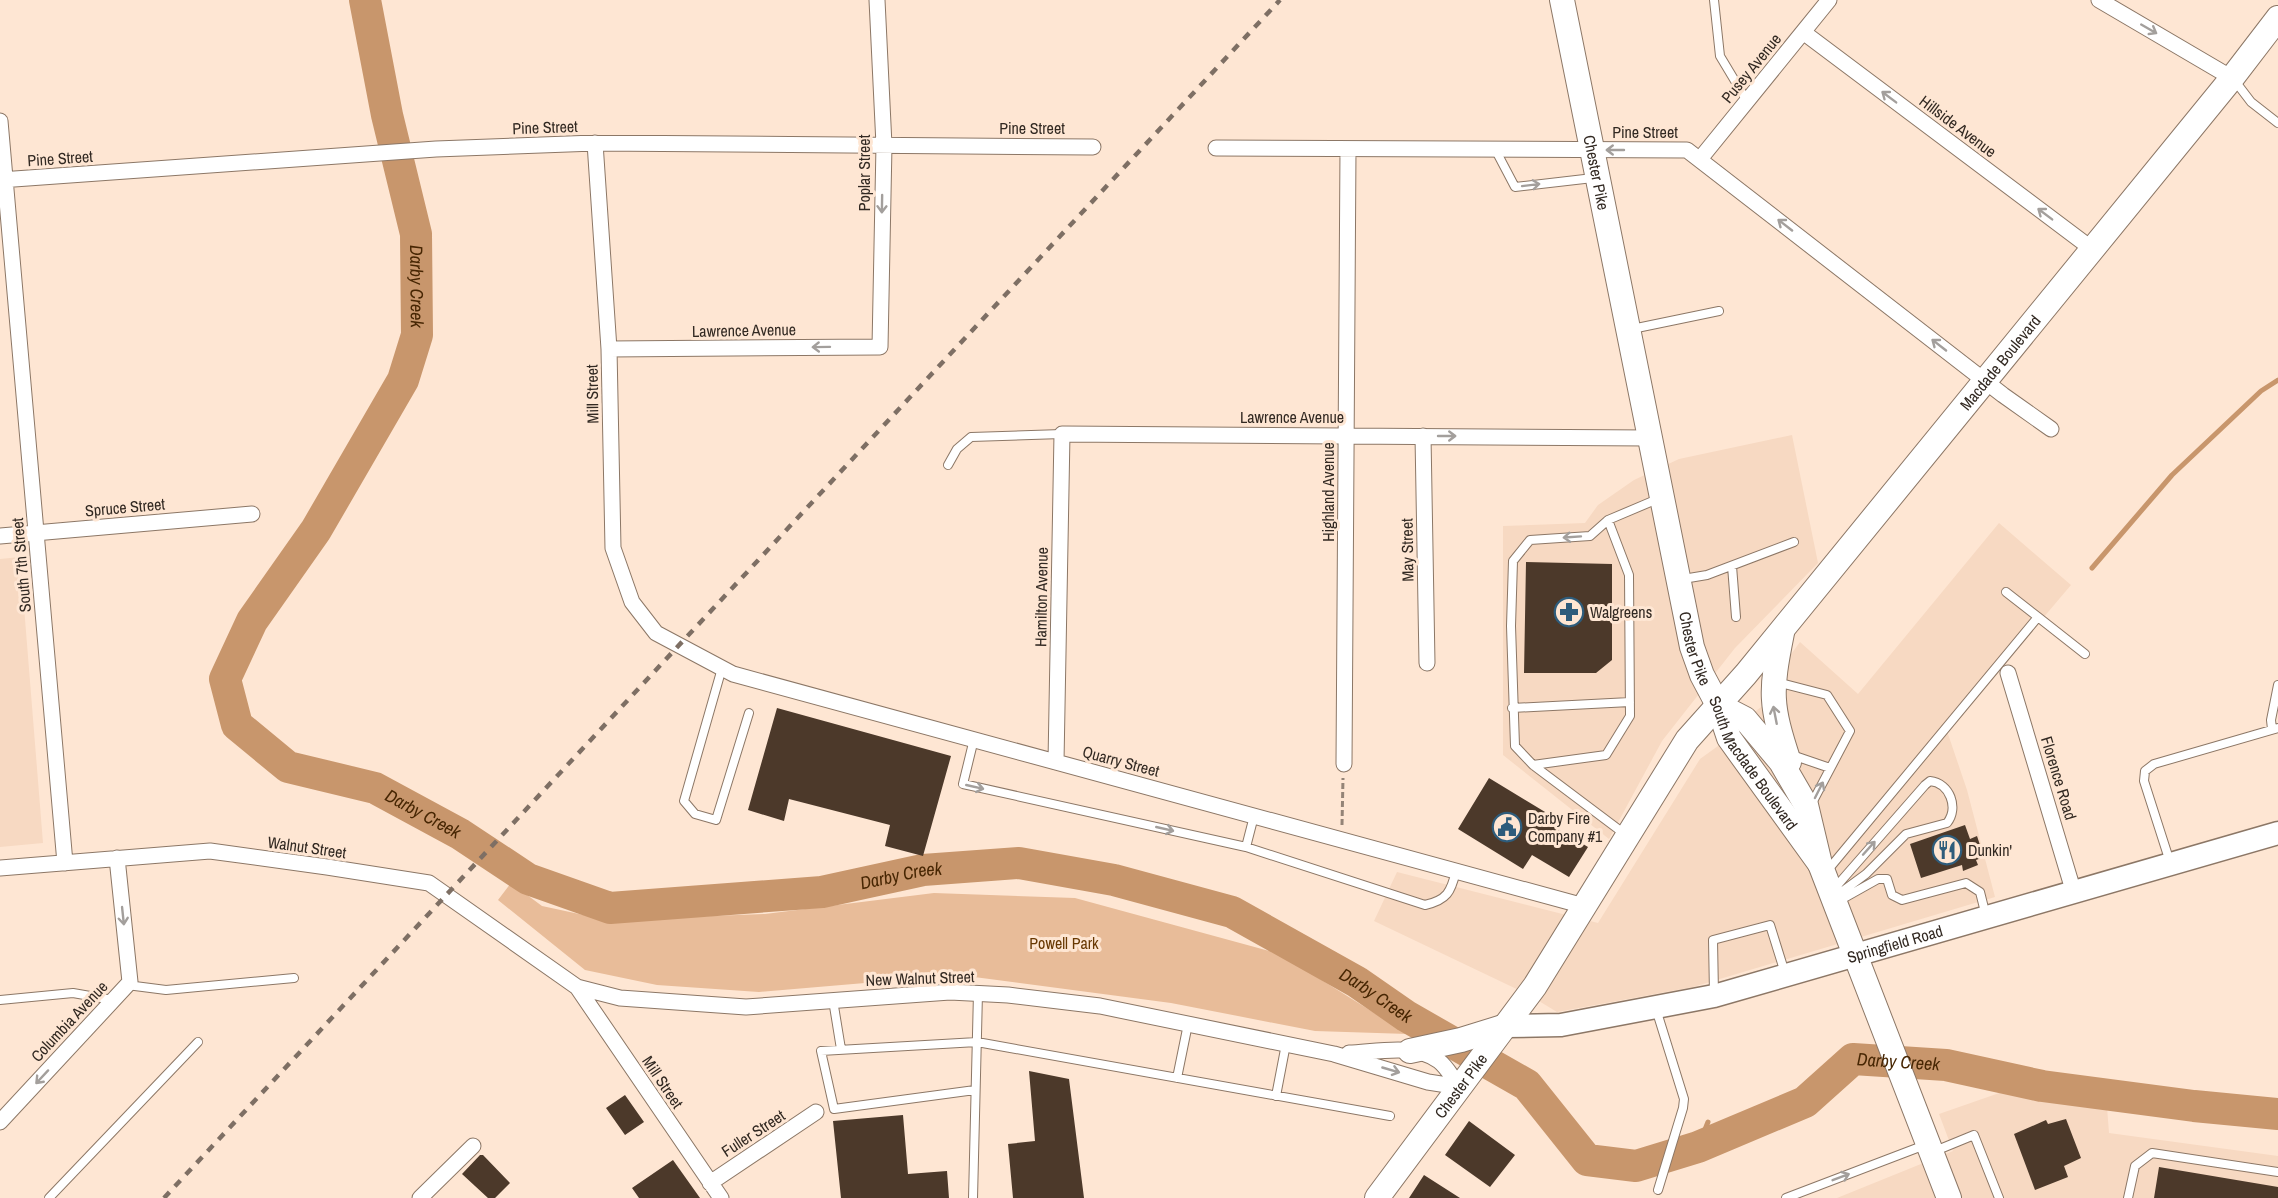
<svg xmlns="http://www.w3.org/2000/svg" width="2278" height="1198" font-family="'Archivo Narrow',sans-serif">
	<rect width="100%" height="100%" fill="#fee6d3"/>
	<path fill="#f7d9c2" d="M1792,435l26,128 -83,85 -73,93 -53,98 -106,-84v-229l82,-3 13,-18 36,-25 45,-21z
		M1999,523l72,62 -124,146 20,59 28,107 -302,90 -136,25 -28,-17 -155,-74 23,-49 201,51 102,-164 29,-21 16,-19 27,-20 17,-42 11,-15 58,52z
		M20,557l23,286 -43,4v-288z
		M2005,1091l102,16 2,26 169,23v42h-441l116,-47 -14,-37z"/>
	<path fill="#e8bc99" d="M511,883l31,23 65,14 158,-6 169,-21 141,5 205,56 128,80 -93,-3 -144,-28 -212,-28 -200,17 -102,-7 -72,-15 -87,-70z"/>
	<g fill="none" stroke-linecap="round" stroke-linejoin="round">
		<path stroke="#c8966c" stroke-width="5" d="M2092,568l80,-93 89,-84 17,-11
			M1698,1147l10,-25"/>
		<path stroke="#c8966c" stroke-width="32" id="s1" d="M365,0l22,115 29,119 1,101 -14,45 -87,150 -64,91 -27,58 12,46 51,42 87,21 85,46 68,45 82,29 212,-16 101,-22 96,-7 95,17 118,32 125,70 49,34 121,69 60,75 49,6 62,-19 107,-45 48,-43 93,6 96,21 152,20 84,8"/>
	</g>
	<path fill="#4c392a" d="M1526,562l86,2v96l-16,13h-72z
		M777,708l174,48 -28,100 -38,-10 5,-21 -101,-26 -5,22 -36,-11z
		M1489,778l66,40 -4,7 37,22 -19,30 -37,-22 -9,14 -65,-40z
		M1965,825l5,14 7,-3 7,21 -8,3 2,5 -15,6 -1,-6 -41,13 -11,-34z
		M1029,1071l40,8 15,119h-71l-5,-54 27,-3z
		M625,1095l19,27 -19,13 -19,-27z
		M903,1115l5,59 39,-3 2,27h-108l-8,-77z
		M2066,1119l15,39 -17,8 4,11 -33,13 -21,-56 32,-14 2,4z
		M1469,1121l46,34 -25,32 -45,-32z
		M480,1155h3l27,28 -15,15h-7l-26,-24z
		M673,1160l27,38h-61l-7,-10z
		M2159,1167l119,20v11h-124z
		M1424,1175l36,23h-51z"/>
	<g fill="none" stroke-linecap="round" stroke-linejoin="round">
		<g stroke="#8c7766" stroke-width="10">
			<path id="lane" d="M1714,0l6,56 27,45
				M2235,81l16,21 27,21
				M1495,149l20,38 78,-9
				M1632,329l87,-18
				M948,465l9,-16 14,-12 91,-3
				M1732,566l4,51
				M1683,579l24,-4 87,-33
				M2038,617l47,37
				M722,668l-38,133 11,13 21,6 33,-107
				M1777,682l50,13 23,36 -39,74
				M1512,708l118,-6
				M2272,729l-1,-9 7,-35
				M974,739l-11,45 283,63 179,58c22,-5 26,-13 31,-34
				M1792,755l38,13
				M1533,765l-18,-19 -4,-120 2,-65 17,-21 60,-4 18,-16
				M1626,835l-93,-70 73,-10 24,-39 -1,-141 -21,-55 52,-22
				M1246,847l8,-31
				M2170,862l-26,-81 1,-10 9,-7 124,-36
				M1827,871l211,-254 -32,-25
				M1834,889l91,-104 5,-4c20,2 29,27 17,42l-41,11 -40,40 -30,22
				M1837,902l41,-23h9l5,16 10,5 64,-17 14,9 6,24
				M127,985l39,5 128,-12
				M1714,994l-1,-54 57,-15 15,48
				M0,1000l73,-7 40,7
				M833,1000l8,49
				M1656,1009l28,90 -1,9 -25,82
				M1177,1078l11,-54
				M975,1090l-141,19 -13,-58 156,-9 413,74
				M1276,1096l10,-52
				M1935,1151l39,-16 25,63
				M49,1198l149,-156
				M973,1198l5,-205
				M1786,1198l139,-53
				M2128,1198l7,-32 17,-13 126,19"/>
		</g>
		<g stroke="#8c7766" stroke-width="17">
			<path id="street" d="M2099,0l133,78
				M1803,32l289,217
				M0,121l65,742
				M595,143l14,206 4,199 19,54 24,31 77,41 851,232
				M1216,148l471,2 316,245 48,34
				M1700,159l129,-159
				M0,180l436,-31 159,-6 498,4
				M609,349l271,-2 4,-202 -7,-145
				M1423,436l4,227
				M0,536l252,-22
				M2008,673l66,220
				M1056,762l6,-328 588,4
				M1344,764l4,-615
				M0,868l210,-17 117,16 102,16 148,104 43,11 126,9 204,-15 58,3 92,11 234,48 94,28 32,5
				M577,987l144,211
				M1349,1053c27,-1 67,-10 90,8 8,6 14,18 21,26
				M0,1122l130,-140 -13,-124
				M710,1183l106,-71
				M420,1198l53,-52"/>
		</g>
		<g stroke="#8c7766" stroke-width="25">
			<g id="secondary">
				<path id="s2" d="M1506,1026l55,-1 153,-29 564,-163"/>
			</g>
		</g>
		<g stroke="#8c7766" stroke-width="26">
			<g id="primary">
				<path id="s3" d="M1562,0l130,647 10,28 16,30 11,33 91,126"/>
				<path d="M1782,633c-12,60 -12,71 7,129"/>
				<path d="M1718,705l27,14 36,43 25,43 14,59 129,334"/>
				<path d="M1410,1051l51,-11 45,-14"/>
				<path id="s4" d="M1377,1198l158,-212 152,-246 59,-66 486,-596 46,-60"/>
			</g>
		</g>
		<path stroke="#948477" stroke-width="3" stroke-dasharray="6 3" stroke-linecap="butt" d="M1342,825l1,-47"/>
		<use href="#lane" stroke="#fff" stroke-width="8"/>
		<use href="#street" stroke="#fff" stroke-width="15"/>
		<use href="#secondary" stroke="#fff" stroke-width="22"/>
		<use href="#primary" stroke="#fff" stroke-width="24"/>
		<path stroke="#7e6f64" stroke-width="4.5" stroke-dasharray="8 8" stroke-linecap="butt" d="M164,1198l1116,-1198"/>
	</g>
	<defs><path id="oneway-shaft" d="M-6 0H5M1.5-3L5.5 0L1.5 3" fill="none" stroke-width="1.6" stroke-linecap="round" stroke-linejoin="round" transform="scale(1.5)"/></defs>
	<g stroke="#a39f9c">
		<use href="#oneway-shaft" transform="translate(2149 29) rotate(30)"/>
		<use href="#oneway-shaft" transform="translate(1889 97) rotate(-143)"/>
		<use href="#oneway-shaft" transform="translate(1615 150) rotate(-180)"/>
		<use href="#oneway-shaft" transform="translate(1531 185) rotate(-7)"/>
		<use href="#oneway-shaft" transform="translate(882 204) rotate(91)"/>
		<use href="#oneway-shaft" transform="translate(2045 214) rotate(-143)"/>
		<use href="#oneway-shaft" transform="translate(1785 225) rotate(-142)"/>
		<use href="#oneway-shaft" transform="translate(1939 345) rotate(-142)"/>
		<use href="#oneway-shaft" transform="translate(821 347) rotate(179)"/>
		<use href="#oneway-shaft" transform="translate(1447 436)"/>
		<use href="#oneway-shaft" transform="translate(1572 537) rotate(176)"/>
		<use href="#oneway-shaft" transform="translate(1775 715) rotate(-101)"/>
		<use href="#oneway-shaft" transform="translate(975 787) rotate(13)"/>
		<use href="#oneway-shaft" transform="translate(1819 790) rotate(-63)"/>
		<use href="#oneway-shaft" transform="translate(1165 829) rotate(13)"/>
		<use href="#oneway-shaft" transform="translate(1869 848) rotate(-48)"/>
		<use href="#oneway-shaft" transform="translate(123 916) rotate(84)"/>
		<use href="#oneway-shaft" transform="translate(1391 1070) rotate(16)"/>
		<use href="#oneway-shaft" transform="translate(42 1077) rotate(133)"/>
		<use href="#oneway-shaft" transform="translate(1841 1177) rotate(-21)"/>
	</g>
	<defs>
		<g id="pharmacy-ring" transform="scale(1.5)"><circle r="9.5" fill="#fee6d3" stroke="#2e5c7b" stroke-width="1.5"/><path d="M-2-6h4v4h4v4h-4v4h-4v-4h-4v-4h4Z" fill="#2e5c7b"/></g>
		<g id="civic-ring" transform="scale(1.5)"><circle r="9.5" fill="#fee6d3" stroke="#2e5c7b" stroke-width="1.5"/><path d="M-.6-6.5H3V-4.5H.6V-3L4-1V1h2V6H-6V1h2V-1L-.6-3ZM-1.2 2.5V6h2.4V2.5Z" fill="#2e5c7b"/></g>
		<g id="restaurant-ring" transform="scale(1.5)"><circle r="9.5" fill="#fee6d3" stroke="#2e5c7b" stroke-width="1.5"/><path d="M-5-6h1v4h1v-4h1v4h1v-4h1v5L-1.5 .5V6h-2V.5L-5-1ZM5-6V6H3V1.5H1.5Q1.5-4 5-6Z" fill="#2e5c7b"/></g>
	</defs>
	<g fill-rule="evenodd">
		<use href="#pharmacy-ring" x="1569" y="612"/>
		<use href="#civic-ring" x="1507" y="827"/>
		<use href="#restaurant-ring" x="1947" y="850"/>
	</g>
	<g text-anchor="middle" stroke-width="6" stroke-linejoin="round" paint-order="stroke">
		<g font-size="16" fill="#322922" stroke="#fee6d3">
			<text transform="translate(1751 68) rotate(-51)" y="6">Pusey Avenue</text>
			<text transform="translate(1958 126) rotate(37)" y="6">Hillside Avenue</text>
			<text transform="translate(545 127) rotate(-2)" y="6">Pine Street</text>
			<text x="1032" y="134">Pine Street</text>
			<text x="1645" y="138">Pine Street</text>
			<text transform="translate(60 158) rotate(-4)" y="6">Pine Street</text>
			<text transform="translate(864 173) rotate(-90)" y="6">Poplar Street</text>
			<text dy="6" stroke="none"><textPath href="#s3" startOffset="176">Chester Pike</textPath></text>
			<text transform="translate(744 330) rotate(-1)" y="6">Lawrence Avenue</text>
			<text dy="6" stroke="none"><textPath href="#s4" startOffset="1044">Macdade Boulevard</textPath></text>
			<text transform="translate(592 394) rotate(-91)" y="6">Mill Street</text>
			<text x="1292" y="423">Lawrence Avenue</text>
			<text transform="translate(1328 492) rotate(-90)" y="6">Highland Avenue</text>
			<text transform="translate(125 507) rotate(-5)" y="6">Spruce Street</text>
			<text transform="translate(1407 550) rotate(-91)" y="6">May Street</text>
			<text transform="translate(21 565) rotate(-95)" y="6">South 7th Street</text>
			<text transform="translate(1041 597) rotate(-89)" y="6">Hamilton Avenue</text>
			<text dy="6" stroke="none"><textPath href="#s3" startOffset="662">Chester Pike</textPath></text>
			<text transform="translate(1121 761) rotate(15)" y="6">Quarry Street</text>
			<text dy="6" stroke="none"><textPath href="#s3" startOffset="792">South Macdade Boulevard</textPath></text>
			<text transform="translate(2059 778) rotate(73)" y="6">Florence Road</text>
			<text transform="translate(307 847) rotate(8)" y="6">Walnut Street</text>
			<text dy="6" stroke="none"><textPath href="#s2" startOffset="399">Springfield Road</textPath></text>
			<text transform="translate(920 978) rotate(-2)" y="6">New Walnut Street</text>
			<text transform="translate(69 1021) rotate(-47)" y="6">Columbia Avenue</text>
			<text transform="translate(663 1082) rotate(56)" y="6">Mill Street</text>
			<text dy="6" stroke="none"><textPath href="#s4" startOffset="140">Chester Pike</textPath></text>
			<text transform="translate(753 1133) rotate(-33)" y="6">Fuller Street</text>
		</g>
		<g font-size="16" fill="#322922" stroke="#fee6d3" text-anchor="start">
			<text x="1590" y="618">Walgreens</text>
			<text x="1528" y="824">Darby Fire<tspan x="1528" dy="18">Company #1</tspan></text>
			<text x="1968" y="856">Dunkin'</text>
		</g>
		<g font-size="16" fill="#683802" stroke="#fee6d3">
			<text x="1064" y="949">Powell Park</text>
		</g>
		<g font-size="18" font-style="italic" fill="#472603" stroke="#fee6d3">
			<text dy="6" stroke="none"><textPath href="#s1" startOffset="292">Darby Creek</textPath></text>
			<text dy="6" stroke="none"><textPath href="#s1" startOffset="994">Darby Creek</textPath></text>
			<text dy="6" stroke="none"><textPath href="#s1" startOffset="1498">Darby Creek</textPath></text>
			<text dy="6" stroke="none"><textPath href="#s1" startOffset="2002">Darby Creek</textPath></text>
			<text dy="6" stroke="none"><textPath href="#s1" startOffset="2614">Darby Creek</textPath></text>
		</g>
	</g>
</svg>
